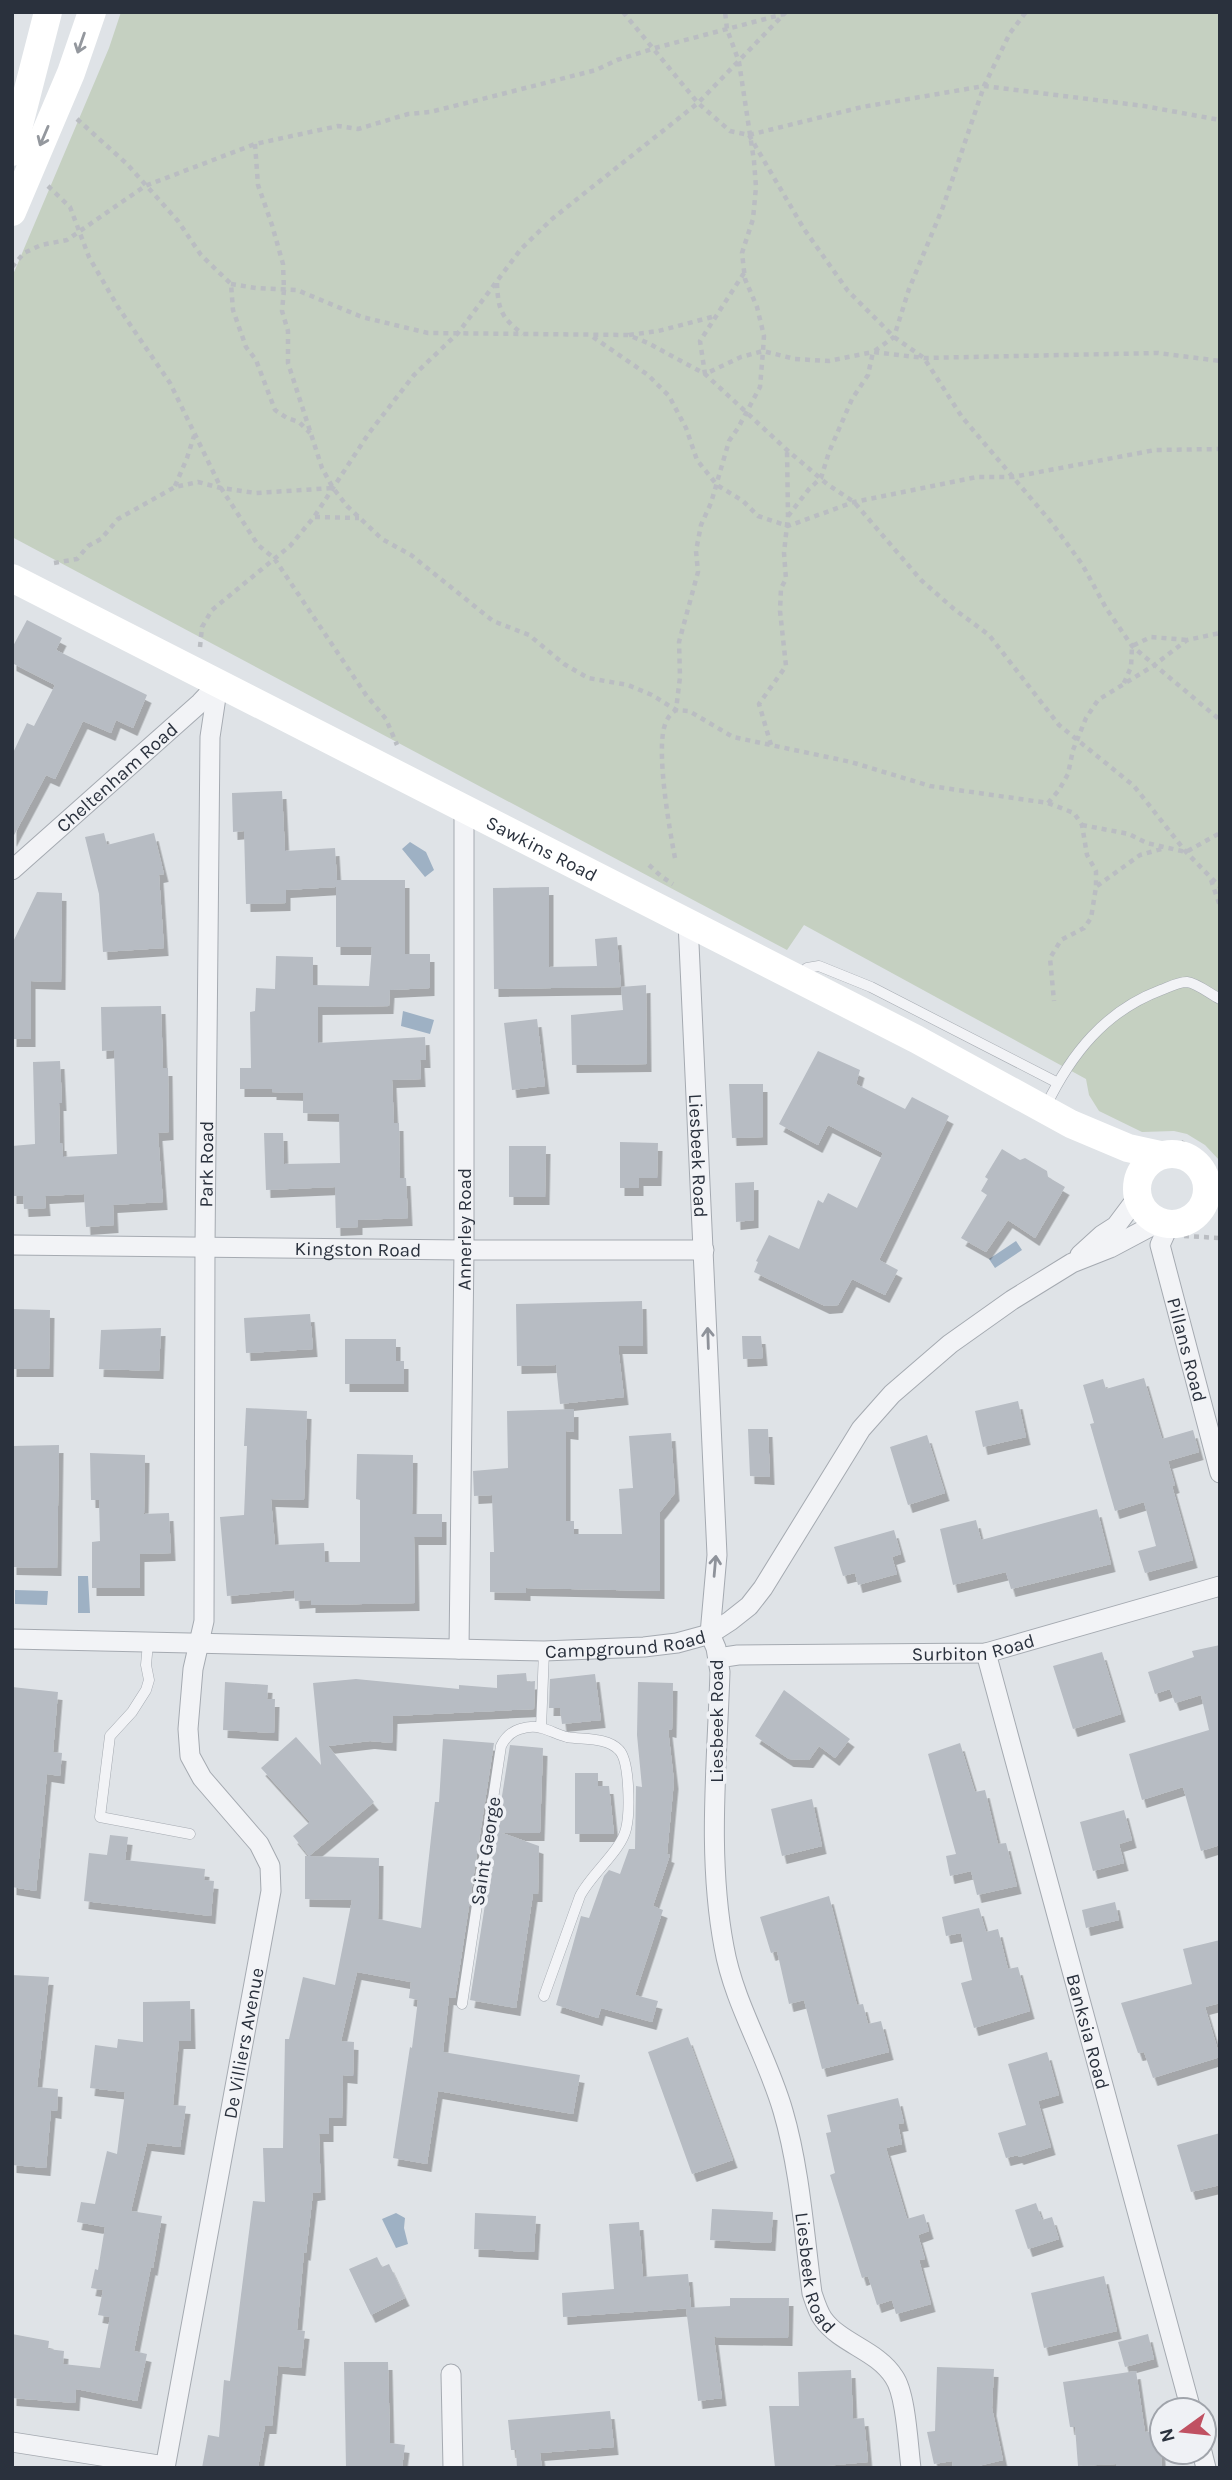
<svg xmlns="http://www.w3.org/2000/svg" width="1232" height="2480" font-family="Karla,sans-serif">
	<defs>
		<filter id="shadow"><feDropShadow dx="4.5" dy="8" stdDeviation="0" flood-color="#0004"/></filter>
	</defs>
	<rect width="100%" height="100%" fill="#dfe3e7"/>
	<path fill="#c5d0c1" d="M121,12h1099v1149l-15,-16 -18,-11 -13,-3 -32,1 -43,-21 -10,-16 -3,-16 -282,-154 -17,25 -775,-413v-260l97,-229z"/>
	<path fill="#9eb1c4" d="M410,842l16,10 8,18 -9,7 -23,-28z
		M403,1011l31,9 -4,14 -29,-8z
		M1016,1241l6,9 -27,18 -6,-9z
		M78,1576h10l2,37h-12z
		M15,1590l33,1 -1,14 -32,-1z
		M396,2213l9,5 -1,10 4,16 -12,4 -14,-29z"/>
	<path fill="#b7bcc3" filter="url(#shadow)" d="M27,620l35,18 -6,12 91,45 -14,33 -17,-8 -5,13 -28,-12 -28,58 -9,-4 -34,64v-84l15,-32 7,3 21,-41 -43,-22v-15z
		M282,791l3,60 50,-3 2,32h68v74h25v34l-40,2 -1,16 -71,1v36l107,-6 1,23h-6l1,19 -29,1 2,43h5l1,55h6l2,40 -50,2v7l-22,1 -1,-41 -69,3 -2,-57h19l1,31 56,-1 -1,-49 -36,-1v-20l-31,-1v-3h-32v-21h11l-1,-56 5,-1 1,-23 19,1 1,-33 37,1v28l56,1 3,-39h-36v-60l-50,3v13l-40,1 -2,-73 -11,1 -1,-39z
		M104,833l3,12 47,-12 10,41 -5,1 5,73 -61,4 -4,-58 -14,-57z
		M549,887v80l48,-1 -2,-27 22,-2 4,50 -127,2 -1,-101z
		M37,892l25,1 -1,89 -30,-1v58h-19v-95z
		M646,985l1,79 -75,1 -1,-50 52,-5 -2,-23z
		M161,1006l2,62h5l1,64 -11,1 5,69 -50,3 1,20 -28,2 -2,-33 -39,2 1,12 -22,1 -1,-13h-11v-50l23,-2 -2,-82 27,-1 2,42h-3l1,40h2l1,14 54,-3 -3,-104 -12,1 -1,-44z
		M537,1019l8,67 -33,4 -8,-67z
		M818,1051l42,19 -4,14 49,25 7,-12 37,19 -70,144 19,10 -13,25 -33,-16 -14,26 -13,1 -71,-34 4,-10 -2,-1 13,-26 30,14 19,-49 5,3 5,-10 29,15 26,-55 -55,-28 -10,20 -39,-21z
		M729,1084h34v53l-31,1z
		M620,1142l38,1 -1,35h-18v10h-19z
		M509,1146h37l-1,51h-36z
		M1002,1149l18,11 5,-2 22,13 1,6 17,10 -30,51 -27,-18 -22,32 -25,-14 26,-43 -6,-4 7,-12 -3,-2z
		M754,1182v38l-18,2 -1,-39z
		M642,1301l1,45h-25l6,51 -64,7 -4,-39 -39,1 -1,-62z
		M12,1309l38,1 -1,59h-37z
		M310,1314l3,35 -67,4 -2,-35z
		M161,1328l-2,43 -60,-2 2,-39z
		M742,1336h19l2,22 -20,1z
		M345,1339h51v22h8v23h-59z
		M1144,1378l18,61 31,-9 6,22 -31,9 7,24 -3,1 21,74 -48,13 -7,-22 18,-5 -12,-44 -29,9 -25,-87 4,-1 -11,-38 20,-6 3,10z
		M1018,1401l8,36 -43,10 -8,-36z
		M246,1408l61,3 -3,89 -33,-1 4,46 49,-2 1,19h35v-62l-4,-1 1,-45 56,1 -1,59h30v23h-28l1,66 -104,2v-5l-16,1 -1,-11 -67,6 -7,-79 24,-2 3,-69h-3z
		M574,1409v23l-8,-1v90h8v13h48l-3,-45 14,-1 -4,-52 42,-3 4,60 -15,19v79l-134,-3v5l-36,-1v-40h4l-2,-57 -18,1 -1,-25 35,-3 -1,-57z
		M748,1429h20l2,48 -20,-1z
		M927,1435l18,58 -37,12 -18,-58z
		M59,1445l-2,123 -45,-1v-121z
		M90,1453l55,2 -1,59 25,-1 2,40 -31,1v34h-48v-46l8,-1 -1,-41h-8z
		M1097,1509l14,55 -100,25 -5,-17 -53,13 -13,-56 36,-9 5,20z
		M894,1530l7,24 -9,3 5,17 -39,11 -3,-12 -12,3 -9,-29z
		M1220,1645v200l-19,6 -18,-64 -41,13 -13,-46 80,-24 -8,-35 -26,8 -5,-14 -15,5 -7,-22 46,-15 -2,-6z
		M1102,1652l19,62 -48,15 -20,-63z
		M526,1673l1,9 8,-1 -1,28 -141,7 -1,27 -22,-2 -42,5 46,56 -65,54 -16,-20 17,-14 -49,-54 35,-31 25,28 -8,-82 43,-4 103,10v-4l38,3v-13z
		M595,1674l6,46 -39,4 -2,-16h-11l1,-29z
		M225,1682l43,3 -1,14h8l-1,34 -51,-3z
		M638,1682l35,1 -1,47 -4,-1 6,52 -7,73 3,1 -17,51 10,4 -28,85 23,6 -6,21 -51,-14 -3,10 -42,-13 25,-89 8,2 15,-42 5,-6 11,4 9,-25h6l1,-63 6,1 -5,-52z
		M12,1687l46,5 -5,60 9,1 -2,23 -13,-2 -11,117 -24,-4z
		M784,1690l66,49 -15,19 -16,-12 -10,14 -20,-1 -34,-23z
		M443,1739l51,4 -39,255 -6,-1 -6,55 137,23 -7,39 -135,-23 -11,73 -34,-6 17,-111 2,1 6,-48 -9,-2 2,-16 -54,-10 -16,69 13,1 -1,34 -10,-1 -1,43h-13v16h-10l2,58 -8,1 -7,60 -2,-1 -7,78 8,1 -4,37 -23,-2 -6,60h-7l-7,42h-56l6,-33 11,2 5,-57 6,1 23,-180 12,1 -2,-54h20l2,-109h4l14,-62 32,8 17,-85 -47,-1v-43l74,2 -1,61 43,9 14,-126h4z
		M960,1743l15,49 10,-2 13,54 8,-1 11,43 -40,9 -6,-24 -21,5 -4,-20 10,-2 -28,-100z
		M510,1745l33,3 -3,85h-38l37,13 -1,48h-5l-17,114 -46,-8z
		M575,1773h23v13h11l5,48h-39z
		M812,1799l10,47 -40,10 -11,-47z
		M1124,1810l8,30 -13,4 5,19 -31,8 -13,-49z
		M110,1835l18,2 -3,23 80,9 -1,11 10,1 -3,35 -127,-15 5,-48 18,2z
		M829,1896l28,109 6,-1 5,20 13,-3 8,31 -67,17 -18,-69 -15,4 -12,-53 -6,2 -11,-36z
		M1115,1902l4,18 -33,8 -4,-18z
		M979,1908l7,24 12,-3 10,40 10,-2 12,44 -56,17 -13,-45 11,-3 -11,-47 -15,3 -4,-19z
		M1220,1940v63l-15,4 15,50 -67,21 -9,-26 -6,1 -17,-50 71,-19 -9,-35z
		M12,1975l37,2 -12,110 21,2 -1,22 -6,-1 -5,58 -34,-3z
		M190,2001l1,40h-12l-6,64 13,1 -6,41 -33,-4 -16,68 31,5 -9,52 -2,-1 -17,84 13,3 -10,47 -61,-12 -1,14 -63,-5v-64l37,7 -1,8 16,2 -1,13 37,4 10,-51 -12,-2 5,-25 -12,-2 4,-19 3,1 7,-43 -28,-5 4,-20 14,2 12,-53 10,3 8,-62 -35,-4 5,-43 22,3 1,-9 25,3v-40z
		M688,2037l45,123 -41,14 -44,-122z
		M1047,2052l12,43 -21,6 13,46 -32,10 -1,-2 -12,3 -8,-25 28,-8 -18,-61z
		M898,2098l6,25 -6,1 4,20 -16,4 21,71 17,-5 5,17 -11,4 7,24 -6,1 12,44 -35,10 -4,-14 -15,5 -9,-29 -6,2 -32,-103 5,-2 -9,-40 5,-1 -4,-17z
		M1220,2133v52l-29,7 -14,-47z
		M1036,2203l6,17 10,-3 7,22 -31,10 -13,-39z
		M712,2209l61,3 -2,31 -61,-3z
		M475,2213l61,3 -2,36 -60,-3z
		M639,2222l4,55 45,-3 3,34 -128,9 -1,-24 52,-4 -5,-65z
		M377,2257l5,10 7,-3 16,34 -34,17 -22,-46z
		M1104,2276l13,55 -73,17 -13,-55z
		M730,2298h59l-1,40 -74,-1 8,61 -24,3 -12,-93 44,-2z
		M1148,2334l6,25 -29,8 -7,-25z
		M344,2362h44l2,81 15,2 -3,23h-56z
		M937,2367l57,2 -2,39 11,52 -33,8h-17l-1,-7 -18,3 -7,-32 8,-1z
		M851,2370l2,49 11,-1 4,44 -65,6h-28l-6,-62h30l-1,-34z
		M1136,2371l9,61 14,-1 3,37h-46v-4l-38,2 -3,-39h-5l-7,-45z
		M610,2411l4,36 -74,6 2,15h-25l-1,-18h-5l-3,-30z"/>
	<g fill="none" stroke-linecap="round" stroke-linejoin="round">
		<g stroke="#a5aab1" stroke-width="11">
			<path id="lane" d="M799,975l8,-7 12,-2 52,21 187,96
				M1046,1106c25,-52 59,-95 115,-116 8,-3 17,-8 26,-8 10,1 23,12 33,17
				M148,1643l-2,22 3,15 -3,10 -14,22 -22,24 -10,81 90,17
				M541,1728l3,-77
				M462,2004l39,-258c4,-8 9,-14 19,-17 6,-2 15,-3 21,-1 9,2 17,7 26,9 16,3 40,0 52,13 11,11 11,63 7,79 -5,22 -34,44 -46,67l-36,100"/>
		</g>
		<g stroke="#a5aab1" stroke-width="21">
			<g id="street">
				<path id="s1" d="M12,870l188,-167 18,-19"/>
				<path id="s2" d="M688,922l29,633 -7,79 6,14 4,24c-3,92 -13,184 4,275 10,57 43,108 59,164 17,58 21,122 29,182 3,9 6,19 11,26 18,25 54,31 71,58 12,17 14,68 17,91"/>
				<path id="s3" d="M1169,1225l-9,20 60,228"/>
				<path id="s4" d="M12,1245l452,5h240"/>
				<path d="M1080,1255l22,-20 14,-9 21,-28"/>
				<path id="s5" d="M12,1639l532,12 100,-4 33,-4 33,-9 20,-13 19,-15 14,-18 98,-159 31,-35 58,-50 62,-44 60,-37 38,-15 49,-26"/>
				<path id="s6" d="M459,1649l5,-399v-443"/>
				<path id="s7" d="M986,1653l205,757"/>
				<path id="s8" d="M718,1658l20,-3 248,-2 234,-67"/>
				<path d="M451,2374l2,94"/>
				<path d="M12,2442l153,24"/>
				<path d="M1202,2452l4,16"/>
				<path id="s9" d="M165,2468l106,-577 -1,-25 -11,-22 -57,-66 -12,-22 -2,-27 5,-60 11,-48 1,-375 5,-509 8,-53"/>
			</g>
		</g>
		<path stroke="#babdc2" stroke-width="4.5" stroke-dasharray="5 5" stroke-linecap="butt" d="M623,12l75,91 32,28 19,4 55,94 44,62 46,46 30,21 38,59 89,105 31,42 24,44 26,38 88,74
			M77,119l50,45 51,57 23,34 30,29 2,26 13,37 10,13 19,50 12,8 12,4 11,11
			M749,135l113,-28 122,-21 160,20 76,14
			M255,144l3,41 14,40 11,39 1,26 -2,21 6,20v32l34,105 11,20 14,18 35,33 29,16 82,66 36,14 35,29 24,14 40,7 24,10 24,15 13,1 44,26 118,25 79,24 118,17 26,10 8,12 5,30 9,16v16l-5,31 -7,10 -23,12 -11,18 4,43
			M48,186l22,21 19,50 29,50 52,76 51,105 37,57 16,13 92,137 20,24 11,26
			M12,267l12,-14 17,-8 26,-5 78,-54 110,-42 83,-18 20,3 50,-15 22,-2 68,-17 98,-25 21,-10 38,-12 129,-34
			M744,273l-44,68 5,33 36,-17 22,-6 32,8 34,2 44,-9 51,6 234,-5 62,8
			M497,283c1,26 4,35 26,51
			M231,284l25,4 41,2 65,27 66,16 200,2 20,8 57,31 82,76 40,34 27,18 67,78 33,29 35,26 70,90 75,61 52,66 34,35
			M629,335l29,-4 58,-15
			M593,337l55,38 21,21 17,32 11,32 20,25 26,16 15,15 30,10 66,-24 123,-25h36l142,-27 65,-1
			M175,486l12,-28 7,-22
			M788,516l21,-27 12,-11 8,-26 23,-53 16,-24 5,-23 21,-15 15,-48 34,-82 41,-121 26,-53 16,-21
			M315,517l44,1
			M54,563l23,-4 11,-13 13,-7 17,-20 57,-32 23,-5 23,6 35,5 77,-5
			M200,647l2,-20 10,-17 78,-64 24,-29 55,-84 45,-58 44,-42 63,-84 31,-30 146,-116 88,-91
			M1124,683l7,-16 1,-21 19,-9 36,3
			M771,745l-12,-41 27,-38 -6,-55 1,-23 5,-9 -2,-26 4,-37 -1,-66
			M1048,803l11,-13 9,-16 5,-24 13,-32 12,-18 55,-34 34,-26 33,-7
			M1082,825l47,9 18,9 39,9 34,-19
			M675,858c-6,-31 -18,-102 -11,-130 2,-8 5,-13 12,-18l4,-33 -1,-35 19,-70 -2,-21 5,-26 10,-22 18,-62 9,-13 22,-41 3,-36 1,-15 -7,-29 -12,-28 -3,-26 11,-34 3,-32 -2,-26 -15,-99 -12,-33 -2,-17
			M649,865l13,12 11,7
			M1211,880l9,26
			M1097,886l43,-31 25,-7
			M1181,1142l22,13 17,22
			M1184,1236l36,2"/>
		<use href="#lane" stroke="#f2f3f6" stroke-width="10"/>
		<use href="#street" stroke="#f2f3f6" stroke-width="19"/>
		<g stroke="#fff" stroke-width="28">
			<path d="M12,152l36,-140"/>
			<path d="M12,212l59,-139 21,-61"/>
			<path id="s10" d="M12,578l904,461 155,85 57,24 32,7"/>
			<circle cx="1172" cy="1189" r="35"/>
		</g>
	</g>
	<defs><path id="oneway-shaft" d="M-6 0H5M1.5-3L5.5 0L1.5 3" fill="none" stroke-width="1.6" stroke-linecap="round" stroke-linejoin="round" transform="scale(1.75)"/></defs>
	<g stroke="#94989e">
		<use href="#oneway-shaft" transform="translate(81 43) rotate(109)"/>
		<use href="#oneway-shaft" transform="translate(44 136) rotate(113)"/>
	</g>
	<g stroke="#8e929a">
		<use href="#oneway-shaft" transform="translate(708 1338) rotate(-92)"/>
		<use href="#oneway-shaft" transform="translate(715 1566) rotate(-85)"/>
	</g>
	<g text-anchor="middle" stroke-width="7" stroke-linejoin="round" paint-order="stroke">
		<g font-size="19" fill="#2a313d" stroke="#eff1f5">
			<text dy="7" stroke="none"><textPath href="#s1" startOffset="140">Cheltenham Road</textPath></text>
			<text dy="7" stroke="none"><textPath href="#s10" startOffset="595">Sawkins Road</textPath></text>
			<text dy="7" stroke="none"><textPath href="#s2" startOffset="234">Liesbeek Road</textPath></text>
			<text dy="7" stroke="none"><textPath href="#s9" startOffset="1342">Park Road</textPath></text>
			<text dy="7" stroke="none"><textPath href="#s6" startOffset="420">Annerley Road</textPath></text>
			<text dy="7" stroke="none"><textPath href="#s4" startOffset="346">Kingston Road</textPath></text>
			<text dy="7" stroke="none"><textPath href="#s3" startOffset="130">Pillans Road</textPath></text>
			<text dy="7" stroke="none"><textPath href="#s5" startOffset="614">Campground Road</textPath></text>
			<text dy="7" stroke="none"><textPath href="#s8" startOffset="256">Surbiton Road</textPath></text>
			<text transform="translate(716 1721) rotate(-90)" y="7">Liesbeek Road</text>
			<text transform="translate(485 1851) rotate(-81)" y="7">Saint George</text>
			<text dy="7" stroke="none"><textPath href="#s7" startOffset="392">Banksia Road</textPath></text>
			<text dy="7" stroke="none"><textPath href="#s9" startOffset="432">De Villiers Avenue</textPath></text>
			<text dy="7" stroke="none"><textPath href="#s2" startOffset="1368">Liesbeek Road</textPath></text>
		</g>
	</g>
	<rect width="1232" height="2480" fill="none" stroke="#2a313d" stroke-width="28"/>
	<g transform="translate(1183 2431) rotate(255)"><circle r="33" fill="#eff1f5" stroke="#a0a4ab" stroke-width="2"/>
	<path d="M0-5L12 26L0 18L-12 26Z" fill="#c05162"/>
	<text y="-10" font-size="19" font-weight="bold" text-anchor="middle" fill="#2a313d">N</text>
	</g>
</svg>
